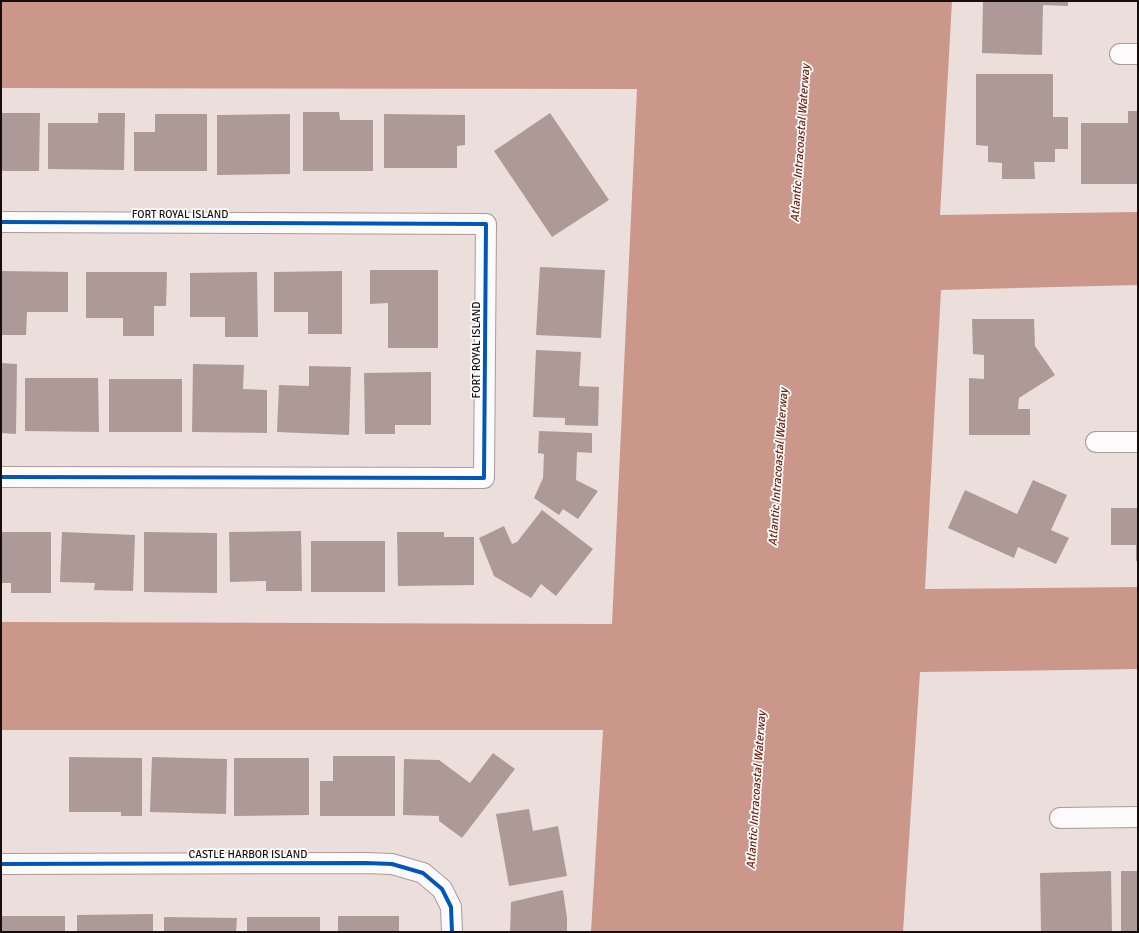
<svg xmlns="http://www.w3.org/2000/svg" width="1139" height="933" font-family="Signika,sans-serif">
	<rect width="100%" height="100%" fill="#ecdedb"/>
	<path fill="#ca978a" d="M1,1h951l-12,214 198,-3v73l-197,5 -16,299 213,-2v82l-218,3 -17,260h-312l12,-202h-602v-108l611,2 25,-535 -636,-1z"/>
	<path fill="#ad9a96" d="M983,1h85v5l-25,-1 -1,50 -60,-2z
		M976,74h77v43h15v32h-13v13h-21l1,17h-33v-16l-14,-1v-16l-12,-1z
		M1128,111h10v73h-57v-61h47z
		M303,112h36l1,8h33v51h-70z
		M1,113h39l-1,58h-38z
		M98,113h27l-1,57 -76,-1v-46h50z
		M550,113l59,87 -57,37 -58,-86z
		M155,114h52v57h-73v-39h21z
		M290,114v60l-73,1v-60z
		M384,114l81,1v30l-8,1v22h-73z
		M540,267l65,3 -4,68 -65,-3z
		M370,270h68v78h-50v-45l-18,1z
		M1,271l67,1v40h-41l-1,23h-25z
		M342,271v63h-34v-22h-34v-40z
		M86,272h81l-1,34h-12v30h-31v-18h-37z
		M257,272l1,65h-33v-20h-35v-44z
		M972,319h62l1,27 20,29 -36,23 -1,11h12v26h-61v-57l15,1v-24l-11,-1z
		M536,350l45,2 -2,34 20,1 -1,39 -33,-1v-7l-32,-1z
		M1,363l16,1 -1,70 -15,-1z
		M193,364l51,1 -1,24 24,1v43l-75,-1z
		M309,366l42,1 -2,68 -72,-3 2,-47 30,1z
		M431,372v53h-36v9h-30l-1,-61z
		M25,378h73l1,54 -74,-1z
		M109,379h73v53h-73z
		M539,431l53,2v20l-15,-1 -1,28 22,11 -20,28 -15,-10 -4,6 -25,-17 9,-20 1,-24 -6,-1z
		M1033,480l34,15 -16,35 18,8 -13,26 -38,-17 -4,11 -66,-30 17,-38 52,24z
		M1111,508h27v53h-2v-16h-25z
		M542,510l51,39 -37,47 -15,-12 -10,14 -37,-22 -15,-38 25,-12 8,18 5,-2z
		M301,531l1,60h-36v-10l-36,1 -1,-50z
		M1,532h50v61h-40v-10h-10z
		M62,532l73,3 -2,56 -39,-1 1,-7 -35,-1z
		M144,532l73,1v60l-73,-1z
		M397,532h47v5h30v48l-76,1z
		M311,541h74v51h-74z
		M493,753l22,16 -53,69 -23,-17v-5l-36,-1 1,-56 35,1 31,23z
		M333,756h62v60h-75v-35h13z
		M69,757l73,1v58h-21v-4h-52z
		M152,757l75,2 -1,55 -76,-2z
		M234,758h75v57l-75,1z
		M529,809l4,22 25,-5 9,50 -58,10 -13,-72z
		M1111,871l1,61 -71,-1 -1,-58z
		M1121,871h17v61h-17z
		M563,890l4,28v14h-57l1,-30z
		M153,914v18h-76v-17z
		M1,916h64v16h-64z
		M338,916h61v16h-61z
		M164,917l73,1 -1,14h-72z
		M247,917h73v15h-73z"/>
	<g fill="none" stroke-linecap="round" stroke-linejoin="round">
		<g stroke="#a69c9a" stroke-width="22">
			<path id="minor" d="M1120,54h18
				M1,222l485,2 -2,254 -483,-1
				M1096,442h42
				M1060,818l78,-1
				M1,864l365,-1 26,1 31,9 19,16 9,18 1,25"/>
		</g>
		<use href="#minor" stroke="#fcfafa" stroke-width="20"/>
		<g stroke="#fff" stroke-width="6">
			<path id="cycleway" d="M1,222l485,2 -2,254 -483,-1
				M1,864l365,-1 26,1 31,9 19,16 9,18 1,25"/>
		</g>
		<use href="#cycleway" stroke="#0057b8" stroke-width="4"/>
	</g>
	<g text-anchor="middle" stroke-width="3.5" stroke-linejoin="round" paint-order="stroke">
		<g font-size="11" fill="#160e0c" stroke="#fff">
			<text x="180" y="218">FORT ROYAL ISLAND</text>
			<text transform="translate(476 350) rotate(-90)" y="4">FORT ROYAL ISLAND</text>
			<text x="248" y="858">CASTLE HARBOR ISLAND</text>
		</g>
		<g font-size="12" font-style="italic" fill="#6e1d0a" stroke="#fff">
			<text transform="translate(800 143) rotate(-86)" y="4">Atlantic Intracoastal Waterway</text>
			<text transform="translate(778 467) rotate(-86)" y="4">Atlantic Intracoastal Waterway</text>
			<text transform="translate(756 790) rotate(-86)" y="4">Atlantic Intracoastal Waterway</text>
		</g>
	</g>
	<rect width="1139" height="933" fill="none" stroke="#160e0c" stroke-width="4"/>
</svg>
